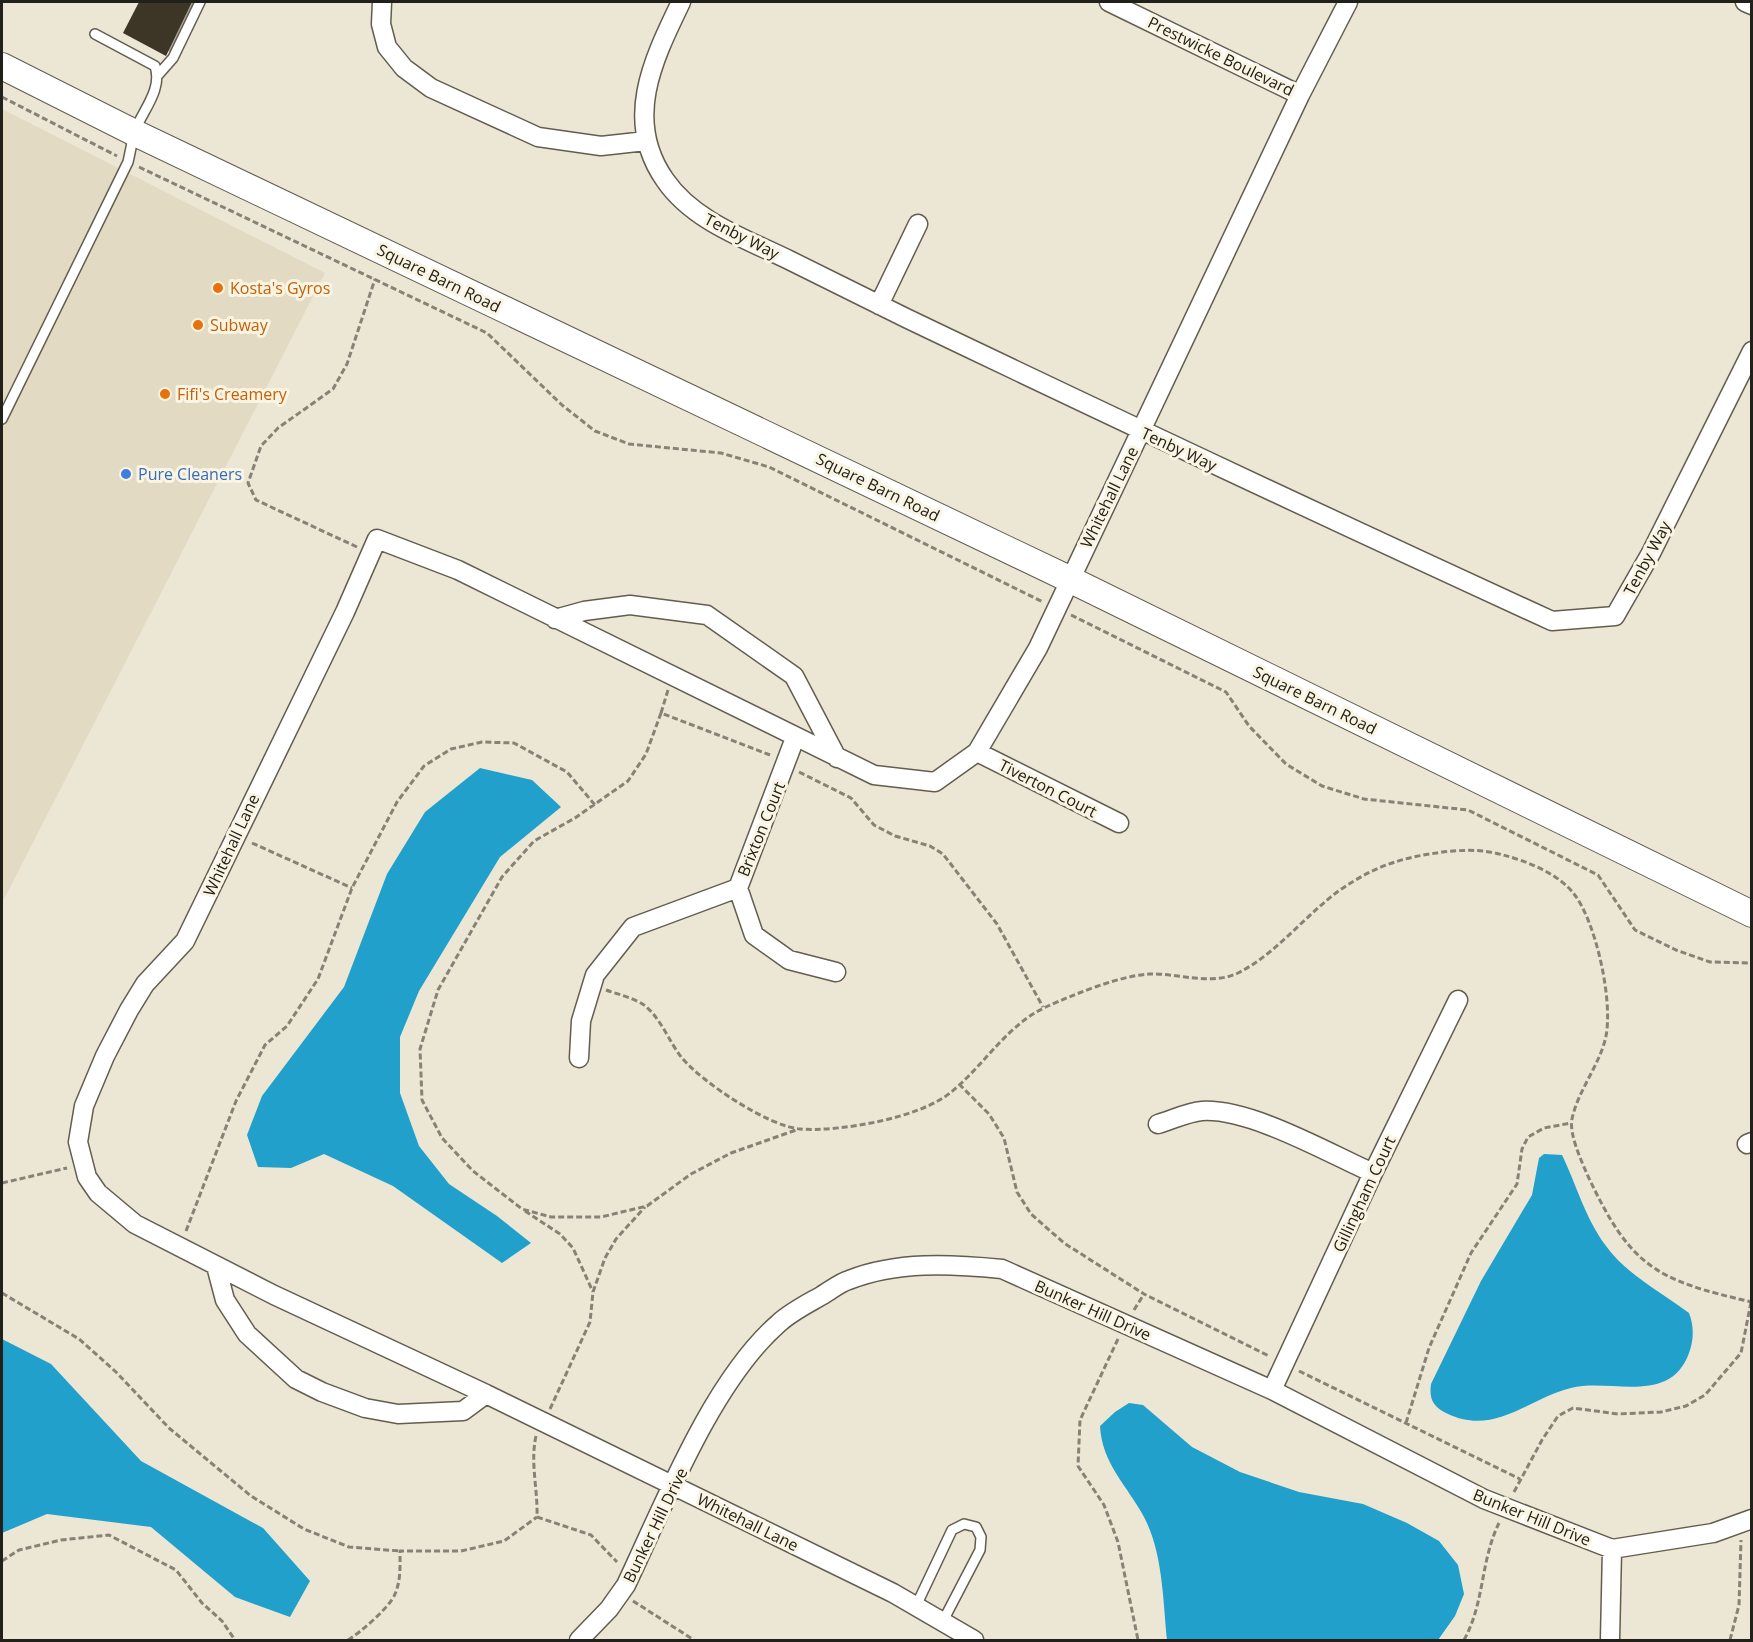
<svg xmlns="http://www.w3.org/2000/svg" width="1753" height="1642" font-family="'Open Sans',sans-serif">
	<defs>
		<filter id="shadow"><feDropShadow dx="4" dy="-4" stdDeviation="0" flood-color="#0004"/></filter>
	</defs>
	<rect width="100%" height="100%" fill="#ece6d5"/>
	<path fill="#e2dac2" d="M2,109l323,164 -323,630z"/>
	<path fill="#20a0cb" d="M480,768l52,12 29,27 -61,50 -81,134 -19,46v56l19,53 30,38 48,32 34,27 -29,20 -109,-77 -69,-32 -33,14 -33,-1 -11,-32 15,-39 82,-109 43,-113 38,-62z
		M1544,1154l18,1c15,31 23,63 44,91 20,28 55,46 83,67 5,13 5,26 0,40 -19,53 -79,25 -118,35 -44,11 -77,49 -125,25 -13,-7 -17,-14 -15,-29l50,-103 51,-86 7,-37z
		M2,1339l49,25 90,97 122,67 47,53 -20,36 -55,-20 -84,-70 -104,-13 -45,19z
		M1129,1403l14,2 49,42 48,25 59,20 64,12 44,19 32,18 19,24 6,29 -9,22 -17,24h-271c-4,-39 -4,-87 -23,-123 -17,-32 -42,-53 -44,-91l15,-14z"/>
	<path fill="#3d3428" filter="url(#shadow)" d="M139,2h53l-26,54 -43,-23z"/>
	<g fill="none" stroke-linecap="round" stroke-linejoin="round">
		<g stroke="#625d4e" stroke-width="12">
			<path id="lane" d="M158,75l15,-17 27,-56
				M2,419l126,-257c2,-9 4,-19 6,-29 8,-22 29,-43 21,-67l-60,-32
				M916,1606l36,-76 12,-6 12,3 5,10 -1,13 -37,71"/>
		</g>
		<g stroke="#625d4e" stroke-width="21">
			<path id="street" d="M382,2l-1,22 6,23 17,21 27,20 107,49 63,9 45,-5
				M681,2c-28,58 -58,118 -16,178 28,41 81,59 124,80 39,19 78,39 117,58 215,103 430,204 646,303l63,-5 36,-63 101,-202
				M1109,2l191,93
				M1745,2l7,3
				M879,305l39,-81
				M555,619l29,-8 46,-6 77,10 87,61 43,82
				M795,738l-57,150 16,47 35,25 47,12
				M977,752l142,71
				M579,1058l2,-37 14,-46 38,-48 105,-39
				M1158,1124c14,-4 30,-12 44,-13 48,-3 126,42 171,62
				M1747,1144l5,-2
				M216,1266l9,34 22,34 49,45 26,13 43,16 33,6 65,-3 23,-17 407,199 81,47
				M1272,1390l101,-217 85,-173
				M486,1394l-212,-99 -139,-71 -37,-31 -11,-16 -9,-35 6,-36 21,-50 24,-46 16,-26 40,-43 160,-329 32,-73 81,31 416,205 61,7 42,-30 61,-104 262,-553 48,-93
				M579,1640l30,-31 17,-24c38,-80 86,-204 153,-262 12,-11 28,-19 42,-27 9,-5 18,-13 28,-16 48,-19 102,-16 153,-11l270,121 212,109 128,50 101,-16 39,-14
				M1610,1640l2,-91"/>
		</g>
		<g stroke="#625d4e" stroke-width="28">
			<path id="secondary" d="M2,66l133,67 934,446 683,335"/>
		</g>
		<path stroke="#868276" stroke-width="3" stroke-dasharray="6 3" stroke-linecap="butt" d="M2,97l115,59
			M139,167l348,166 75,72 33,26 34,13 92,9 48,14 274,135
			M357,547l-101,-47 -8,-17 13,-37 17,-18 55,-39 14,-25 28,-85
			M1071,615l155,77 23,34 37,38 36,22 42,13 104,11 130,65 37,55 41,20 34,12 42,1
			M668,690l-7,23 109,42
			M661,713l-15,41 -18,27 -53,37 -41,23 -32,36 -64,113 -18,59 2,51 20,38 31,33 49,38 29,8h50l46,-11 44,-32 40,-21 65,-23
			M799,772l52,26 23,27 21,11 35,10 13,8 54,70 46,83
			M252,843l100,45
			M606,990c11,4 28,8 38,15 17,13 25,37 38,53 21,25 86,68 118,71 40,3 119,-11 150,-36 34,-27 57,-69 98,-87 27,-12 71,-30 101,-32 29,-1 62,12 89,-1 44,-22 75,-69 116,-92 24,-15 49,-23 76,-27 24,-4 50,-6 73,1 24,6 56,19 71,39 22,28 39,106 32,142 -6,29 -28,54 -34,83 -3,15 9,41 15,55 43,92 67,106 165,128
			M959,1084l30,30 15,24 13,54 14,22 33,29 80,51 125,62
			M2,1183l65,-15
			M525,1211l35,23 13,14 20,44
			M186,1231l50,-130 29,-56 22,-19 31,-47 34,-91 45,-86 27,-36 27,-17 31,-7 32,1 53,29 28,33
			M2,1293l77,46 37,33 53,56 82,68 53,33 45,18 51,4
			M1134,1310l10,-16
			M1118,1339l-38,81 -2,46 26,39 14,37 20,98
			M1299,1371l221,108
			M550,1409l40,-87 3,-30 12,-34 11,-19 29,-32
			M1406,1423l23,-75 42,-95 46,-69 5,-35 6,-12 16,-9 27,-5
			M536,1436c-6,26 2,54 1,81
			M1514,1492l28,-52 16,-24 15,-8 45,6 43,-2 25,-6 19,-11 36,-42 10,-51
			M537,1517l54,18 26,27
			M2,1561l17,-11 42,-10 48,-5 67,35 26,33 20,18 13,19
			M633,1601l61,39
			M348,1640c13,-8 42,-33 47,-46 6,-14 5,-28 5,-43h61l43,-10 33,-24
			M1464,1640c21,-38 16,-78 35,-117
			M1730,1640l9,-35 2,-65"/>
		<use href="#lane" stroke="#fff" stroke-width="9"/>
		<use href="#street" stroke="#fff" stroke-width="18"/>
		<use href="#secondary" stroke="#fff" stroke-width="26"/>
	</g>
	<g fill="#e8710a" stroke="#faf4e2" stroke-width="2">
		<circle cx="218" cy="288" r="6"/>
		<circle cx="198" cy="325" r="6"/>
		<circle cx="165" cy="394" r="6"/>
	</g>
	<circle fill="#3f7fe0" stroke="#faf4e2" stroke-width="2" cx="126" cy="474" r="6"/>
	<g text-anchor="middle" stroke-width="6" stroke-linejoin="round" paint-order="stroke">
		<g font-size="16" fill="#22201a" stroke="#faf4e2">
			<text transform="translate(1221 56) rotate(26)" y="6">Prestwicke Boulevard</text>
			<text transform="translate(742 236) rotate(27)" y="6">Tenby Way</text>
			<text transform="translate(439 278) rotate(26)" y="6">Square Barn Road</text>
			<text transform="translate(1179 449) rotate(25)" y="6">Tenby Way</text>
			<text transform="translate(878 487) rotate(26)" y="6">Square Barn Road</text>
			<text transform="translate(1109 497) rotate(-64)" y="6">Whitehall Lane</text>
			<text transform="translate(1647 558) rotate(-62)" y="6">Tenby Way</text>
			<text transform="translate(1315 700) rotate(26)" y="6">Square Barn Road</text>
			<text transform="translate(1048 788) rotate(27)" y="6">Tiverton Court</text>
			<text transform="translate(761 829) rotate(-68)" y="6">Brixton Court</text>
			<text transform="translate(231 845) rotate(-65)" y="6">Whitehall Lane</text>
			<text transform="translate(1364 1194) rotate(-65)" y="6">Gillingham Court</text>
			<text transform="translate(1093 1310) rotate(24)" y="6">Bunker Hill Drive</text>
			<text transform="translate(1532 1517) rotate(22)" y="6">Bunker Hill Drive</text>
			<text transform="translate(748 1522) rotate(26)" y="6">Whitehall Lane</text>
			<text transform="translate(655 1525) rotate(-64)" y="6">Bunker Hill Drive</text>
		</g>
		<g font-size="16" fill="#c56008" stroke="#faf4e2" text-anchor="start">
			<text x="230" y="294">Kosta's Gyros</text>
			<text x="210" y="331">Subway</text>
			<text x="177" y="400">Fifi's Creamery</text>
		</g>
		<g font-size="16" fill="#366cbe" stroke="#faf4e2" text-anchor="start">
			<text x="138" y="480">Pure Cleaners</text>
		</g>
	</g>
	<rect width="1753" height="1642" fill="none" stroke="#22201a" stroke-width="6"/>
</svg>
